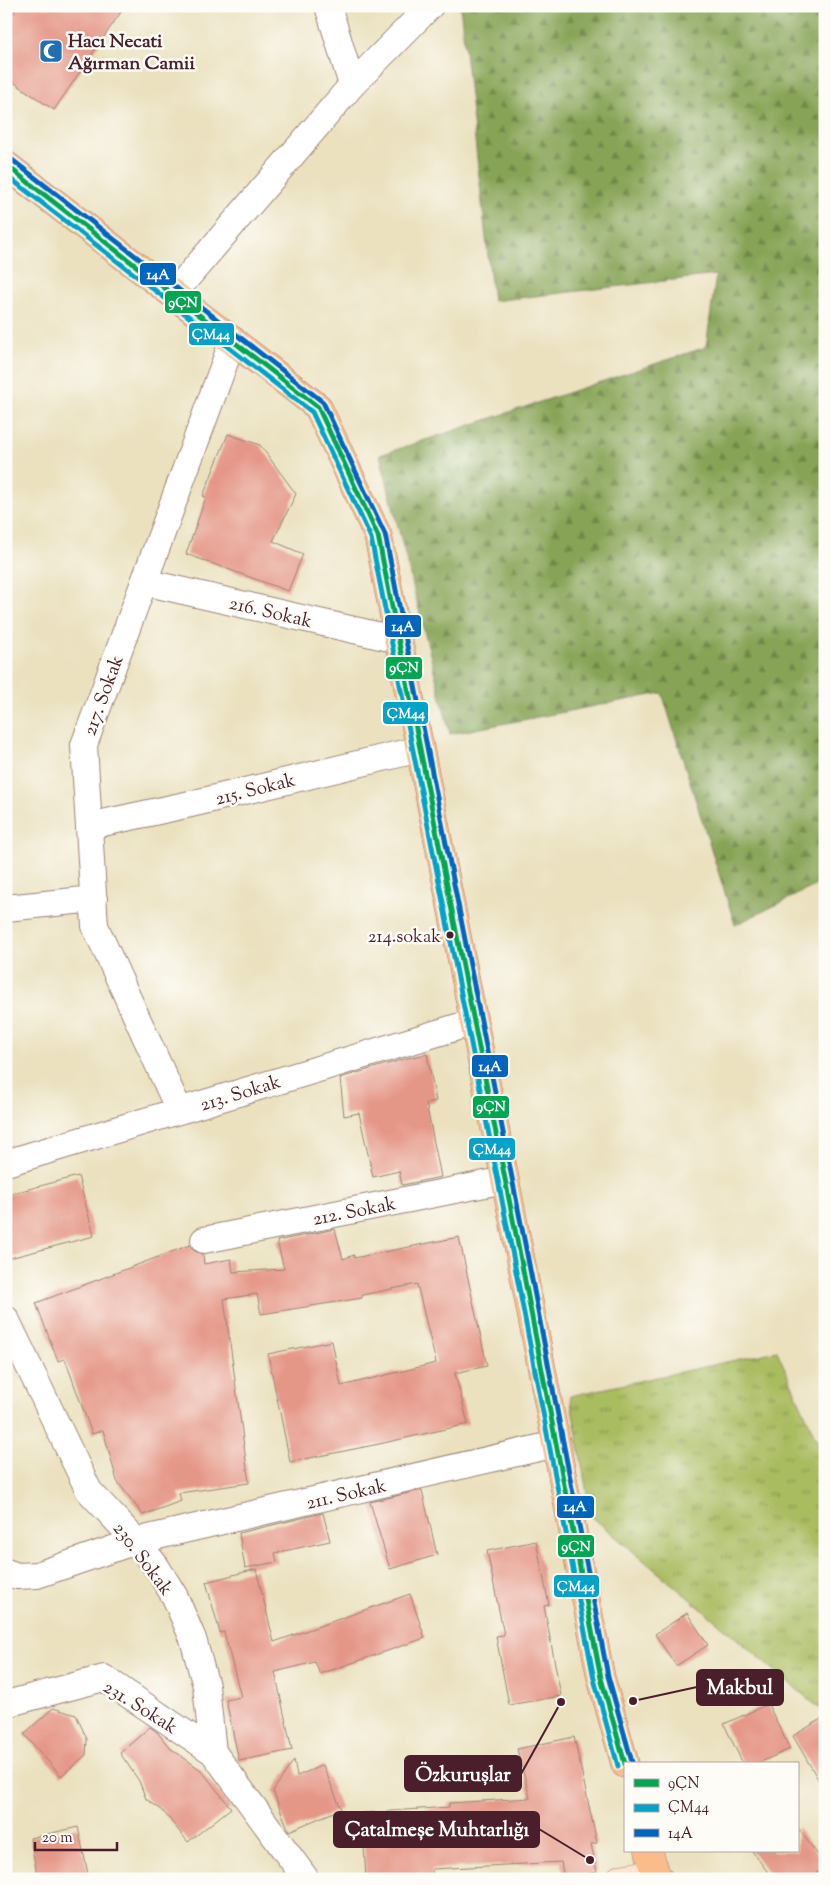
<svg xmlns="http://www.w3.org/2000/svg" width="831" height="1885" font-family="'Sorts Mill Goudy',serif">
	<defs>
		<pattern id="grass-tufts" width="24" height="20" patternUnits="userSpaceOnUse" patternTransform="scale(1.25)"><rect width="24" height="20" fill="#aabc60"/><path d="M3 7l-1-3M5 7V3M7 7l1-3M15 17l-1-3M17 17v-4M19 17l1-3" fill="none" stroke="#8c984f"/></pattern>
		<pattern id="forest-firs" width="22" height="20" patternUnits="userSpaceOnUse" patternTransform="scale(1.25)"><rect width="22" height="20" fill="#87a456"/><path d="M5 1l3.5 6h-7zM16 11l3.5 6h-7z" fill="#708547"/></pattern>
	</defs>
	<rect width="100%" height="100%" fill="#fdfcf7"/>
	<filter id="ink" filterUnits="userSpaceOnUse"><feTurbulence type="fractalNoise" baseFrequency=".02" numOctaves="2"/><feDisplacementMap in="SourceGraphic" scale="10" xChannelSelector="R" yChannelSelector="G"/><feConvolveMatrix kernelMatrix="1 2 1 2 8 2 1 2 1" color-interpolation-filters="sRGB"/></filter>
	<filter id="wash" filterUnits="userSpaceOnUse"><feTurbulence type="fractalNoise" baseFrequency=".0096" numOctaves="4" result="noise"/><feDisplacementMap in="SourceGraphic" scale="20" xChannelSelector="R" yChannelSelector="G"/><feGaussianBlur stdDeviation="1.12" result="paint"/><feColorMatrix in="noise" values="0 0 0 0 0 0 0 0 0 0 0 0 0 0 0 0 0 1.4 0 .05"/><feComposite in="paint" operator="in"/></filter>
	<g filter="url(#wash)">
		<rect width="100%" height="100%" fill="#ebe1bf"/>
		<path fill="url(#grass-tufts)" stroke="#7a6e46" d="M777,1351l48,108v254l-234,-197 -21,-120z"/>
		<path fill="url(#forest-firs)" stroke="#686240" d="M460,6h365v875l-90,44 -73,-232 -212,41 -70,-279 326,-108 10,-72 -223,26z"/>
		<g id="blocks">
			<path fill="#e59787" d="M18,6h107l-71,104 -48,-33v-53z
				M228,434l32,11 36,49 -23,47 30,13 -15,37 -102,-37 20,-57 -3,-1z
				M427,1054l9,47 -10,2 15,74 -39,8 -3,-14 -26,6 -14,-64 -15,3 -4,-38 68,-20z
				M78,1176l16,60 -88,23v-64z
				M335,1229l8,30 11,-4v3l105,-21 28,129 -32,7 13,51 -89,20 -89,18 -22,-108 64,-13 9,45 95,-23 -19,-79 -55,11v3l-101,16 -4,-20 -33,5 25,184 -70,10 2,8 -38,14 -26,-34 -14,-51 -11,4 -27,-75 -7,2 -22,-58 154,-58 3,5 10,5 1,9 27,-5 2,13 51,-3 -7,-28z
				M422,1490l15,65 -47,14 -20,-67z
				M323,1513l7,28 -55,12 2,9 -32,6 -6,-35z
				M536,1541l13,64 -5,1 17,90 -52,9 -13,-69 8,-1 -17,-84z
				M256,1569l18,73 136,-48 15,44 -105,36 -5,-12 -40,10 17,78 -53,11 -13,-61 15,-3 -17,-65 -4,1 -14,-51z
				M687,1613l21,32 -32,21 -21,-32z
				M768,1704l22,45 -34,15h-13l-19,-40z
				M53,1708l23,7 11,24 -1,16 -25,21 -37,-42z
				M825,1717v74l-32,-55z
				M150,1727l7,5 13,16 31,22 30,38 -43,34 -26,-32 -16,-11 -7,-18 -19,-28z
				M574,1737l23,106 -6,1 6,28 -33,6 -3,-16 -129,7 1,10h-67l-4,-66 87,-6v-4l81,-5 -13,-49z
				M294,1760l3,16 26,-11 18,44 -52,22 -16,-40z
				M78,1827l11,52h-51l-8,-41z
				M797,1827l28,37v3l-16,12h-36l-21,-28h45z"/>
		</g>
	</g>
	<g filter="url(#ink)">
		<use href="#blocks" fill-opacity="0" stroke="#9a8075" stroke-width="1"/>
		<g fill="none" stroke-linecap="round" stroke-linejoin="round">
			<g stroke="#9a8075" stroke-width="28">
				<path id="street" d="M352,85l78,-79
					M173,294l179,-209 -24,-79
					M144,582l254,58
					M89,826l106,-23 225,-54
					M6,908l88,-9
					M179,1110l-84,-184 -11,-181 149,-405
					M6,1163l468,-141
					M204,1240l301,-60
					M6,1319l83,172 47,50 20,25 19,31 18,42 13,47 7,66 93,127
					M6,1572l11,4 20,-1 99,-34 420,-97
					M6,1704l98,-26 109,74"/>
			</g>
			<g stroke="#9a8075" stroke-width="29">
				<path id="secondary" d="M620,1879l35,-6"/>
			</g>
			<g stroke="#9a8075" stroke-width="29">
				<path id="primary" d="M6,165l312,242 60,129 142,719 81,423 24,86
					M649,1851l6,22 4,6"/>
			</g>
			<use href="#street" stroke="#fff" stroke-width="26"/>
			<use href="#secondary" stroke="#fde4d1" stroke-width="28"/>
			<use href="#primary" stroke="#fabc8b" stroke-width="28"/>
			<g stroke="#fdfcf7" stroke-width="9">
				<path id="bus-1" d="M6,165l312,242 60,129 142,719 81,423 24,86"/>
			</g>
			<g stroke="#fdfcf7" stroke-width="9">
				<path id="bus-2" d="M6,175l306,237 59,126 142,718 81,423 24,87"/>
			</g>
			<g stroke="#fdfcf7" stroke-width="9">
				<path id="bus-3" d="M11,159l312,243 62,132 142,720 81,422 24,86"/>
			</g>
			<use href="#bus-1" stroke="#00a651" stroke-width="5"/>
			<use href="#bus-2" stroke="#04a2c6" stroke-width="5"/>
			<use href="#bus-3" stroke="#0065bd" stroke-width="5"/>
		</g>
	</g>
	<defs>
		<g id="mosque-square" transform="scale(1.25)"><rect x="-9" y="-9" width="18" height="18" rx="4" fill="#1f6fb2" stroke="#fdfcf7"/><path d="M3.5-4.9A6 6 0 1 0 3.5 4.9A5 5 0 1 1 3.5-4.9Z" fill="#fff"/></g>
	</defs>
	<g fill-rule="evenodd">
		<use href="#mosque-square" x="51" y="51"/>
	</g>
	<circle fill="#4a1f2b" stroke="#fdfcf7" stroke-width="2" cx="450" cy="935" r="4.5"/>
	<g text-anchor="middle" stroke-width="5" stroke-linejoin="round" paint-order="stroke">
		<g font-size="18" fill="#4a1f2b" stroke="#fdfcf7" text-anchor="end">
			<text x="441" y="942">214.sokak</text>
		</g>
		<g font-size="19" font-weight="bold" fill="#4a1f2b" stroke="#fdfcf7" text-anchor="start">
			<text x="68" y="47">Hacı Necati<tspan x="68" dy="22">Ağırman Camii</tspan></text>
		</g>
		<g font-size="19" fill="#4a1f2b" stroke="#fdfcf7">
			<text transform="translate(271 611) rotate(13)" y="7">216. Sokak</text>
			<text transform="translate(102 695) rotate(-70)" y="7">217. Sokak</text>
			<text transform="translate(255 788) rotate(-14)" y="7">215. Sokak</text>
			<text transform="translate(240 1092) rotate(-17)" y="7">213. Sokak</text>
			<text transform="translate(354 1210) rotate(-11)" y="7">212. Sokak</text>
			<text transform="translate(346 1493) rotate(-13)" y="7">211. Sokak</text>
			<text transform="translate(144 1558) rotate(53)" y="7">230. Sokak</text>
			<text transform="translate(141 1706) rotate(32)" y="7">231. Sokak</text>
		</g>
	</g>
	<path fill="none" stroke="#4a1f2b" stroke-width="2" d="M633 1701L697 1687M561 1702L521 1774M590 1860L539 1829"/>
	<g fill="#4a1f2b" stroke="#fdfcf7" stroke-width="2">
		<circle cx="633" cy="1701" r="5"/>
		<circle cx="561" cy="1702" r="5"/>
		<circle cx="590" cy="1860" r="5"/>
	</g>
	<g fill="#4a1f2b" stroke="#4a1f2b" stroke-width="2">
		<rect x="697" y="1670" width="86" height="35" rx="5"/>
		<rect x="405" y="1756" width="116" height="35" rx="5"/>
		<rect x="334" y="1812" width="205" height="35" rx="5"/>
	</g>
	<g font-size="20" text-anchor="middle" font-weight="bold" fill="#fff">
		<text x="740" y="1694">Makbul</text>
		<text x="463" y="1781">Özkuruşlar</text>
		<text x="437" y="1836">Çatalmeşe Muhtarlığı</text>
	</g>
	<g stroke="#fdfcf7" stroke-width="2">
		<rect x="139" y="262" width="38" height="24" rx="5" fill="#0065bd"/>
		<rect x="164" y="290" width="38" height="24" rx="5" fill="#00a651"/>
		<rect x="188" y="322" width="47" height="24" rx="5" fill="#04a2c6"/>
		<rect x="384" y="614" width="38" height="24" rx="5" fill="#0065bd"/>
		<rect x="385" y="656" width="38" height="24" rx="5" fill="#00a651"/>
		<rect x="382" y="701" width="47" height="24" rx="5" fill="#04a2c6"/>
		<rect x="471" y="1054" width="38" height="24" rx="5" fill="#0065bd"/>
		<rect x="472" y="1095" width="38" height="24" rx="5" fill="#00a651"/>
		<rect x="468" y="1137" width="48" height="24" rx="5" fill="#04a2c6"/>
		<rect x="556" y="1495" width="39" height="24" rx="5" fill="#0065bd"/>
		<rect x="557" y="1534" width="38" height="24" rx="5" fill="#00a651"/>
		<rect x="553" y="1574" width="47" height="24" rx="5" fill="#04a2c6"/>
	</g>
	<g font-size="14" text-anchor="middle" font-weight="bold" fill="#fff">
		<text x="158" y="279">14A</text>
		<text x="183" y="307">9ÇN</text>
		<text x="211" y="339">ÇM44</text>
		<text x="403" y="631">14A</text>
		<text x="404" y="672">9ÇN</text>
		<text x="406" y="718">ÇM44</text>
		<text x="490" y="1071">14A</text>
		<text x="491" y="1111">9ÇN</text>
		<text x="492" y="1154">ÇM44</text>
		<text x="575" y="1511">14A</text>
		<text x="576" y="1551">9ÇN</text>
		<text x="576" y="1591">ÇM44</text>
	</g>
	<rect width="831" height="1885" fill="none" stroke="#fdfcf7" stroke-width="25"/>
	<rect x="624" y="1762" width="175" height="90" fill="#fdfcf7" stroke="#b5a4a5"/>
	<rect x="634" y="1779" width="25" height="8" fill="#00a651" stroke="#b5a4a5"/>
	<text x="668" y="1788" font-size="15" fill="#4a1f2b">9ÇN</text>
	<rect x="634" y="1804" width="25" height="8" fill="#04a2c6" stroke="#b5a4a5"/>
	<text x="668" y="1812" font-size="15" fill="#4a1f2b">ÇM44</text>
	<rect x="634" y="1829" width="25" height="8" fill="#0065bd" stroke="#b5a4a5"/>
	<text x="668" y="1838" font-size="15" fill="#4a1f2b">14A</text>
	<path d="M35 1842v8h82v-8" fill="none" stroke="#4a1f2b" stroke-width="2.5"/>
	<text x="42" y="1842" font-size="15" fill="#4a1f2b" stroke="#fdfcf7" stroke-width="4" paint-order="stroke">20 m</text>
</svg>
